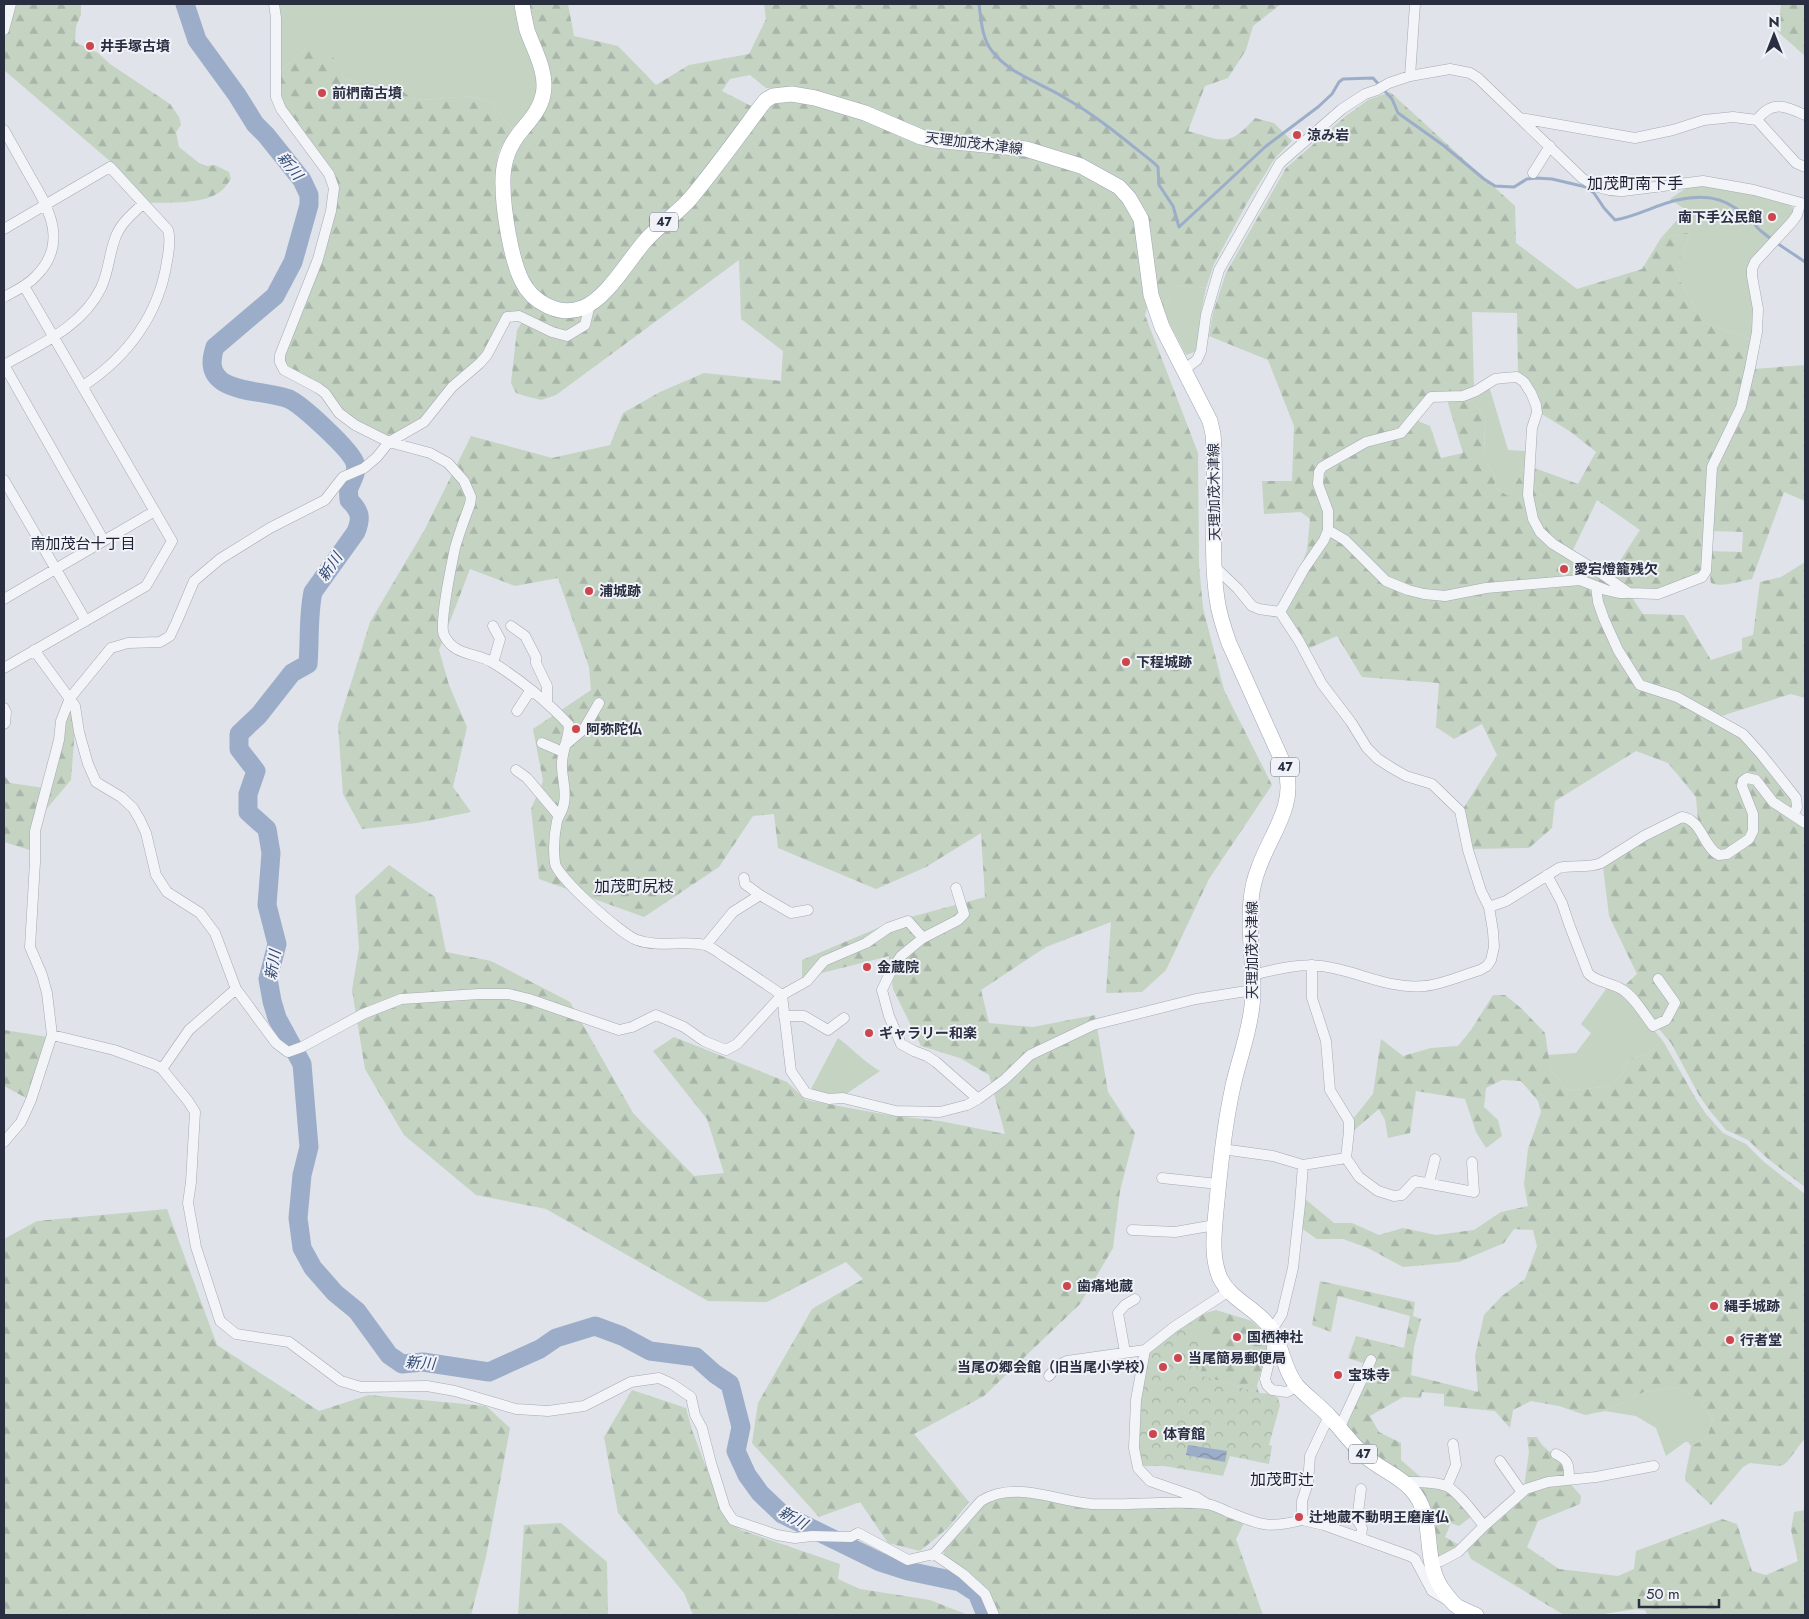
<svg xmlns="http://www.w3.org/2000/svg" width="1809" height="1619" font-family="Jost,'Noto Sans JP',sans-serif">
	<defs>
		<pattern id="forest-firs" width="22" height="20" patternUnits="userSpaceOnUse" patternTransform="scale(1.25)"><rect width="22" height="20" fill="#c4d3c2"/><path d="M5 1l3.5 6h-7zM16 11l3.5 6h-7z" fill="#a8b5a8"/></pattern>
		<pattern id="park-crowns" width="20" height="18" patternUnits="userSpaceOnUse" patternTransform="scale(1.25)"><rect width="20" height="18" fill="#c4d3c2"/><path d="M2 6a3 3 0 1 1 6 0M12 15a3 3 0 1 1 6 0" fill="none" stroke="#a8b5a8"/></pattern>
		<pattern id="water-waves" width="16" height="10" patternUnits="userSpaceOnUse" patternTransform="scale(1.25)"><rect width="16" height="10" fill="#9cadc9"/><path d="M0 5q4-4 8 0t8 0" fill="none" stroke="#7f8da5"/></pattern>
	</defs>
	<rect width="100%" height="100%" fill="#e0e3e9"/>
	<path fill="#c4d3c2" d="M276,4h240c6,22 27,74 19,95 -5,13 -14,20 -23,30l-21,-26 -22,-7 -46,4 -12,-2 -11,-9 -22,-7 -16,2 -18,-6 -13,-24 -25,-5 -28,24z
		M1703,185l50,10 34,9 5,3 2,5 -41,48 2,50 -3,30 -48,-17 -29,-51 15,-40 -29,6 25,-28 -16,-11 16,-11z
		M1177,285l29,3 -6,30 -3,33 -11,4 -24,-46z
		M1489,386l19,64 19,1 -1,15 -18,30 -12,-8 -2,-15 -10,-13 1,-43 -17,-19z
		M1609,985l12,6 42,50 -16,14 -18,4 -8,16 -10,11 -43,5 -17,-20 -3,-16 28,-2 15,-20 -10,-9z
		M838,1038c15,11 26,24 42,33l-34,23 -21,-1 -14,-4z
		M1677,1387l22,12 14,20 -6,19 -16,8 -3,-4h-3l-19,14 -10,-28 -20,-12 -31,-5 39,-19z"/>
	<path fill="url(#forest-firs)" d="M14,4h67v11l-5,11 -1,16 23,11 12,11 60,40 9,13 2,8 -5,7 3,15 20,16 8,3 8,-1 14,7 2,7c-3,4 -6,9 -10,12 -17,14 -52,11 -73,12l-37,-41 -107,-92v-29z
		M528,4h40l6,32 44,10 38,39 33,-20 60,-11 17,-35 -2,-15h517l-28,22 -7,24 -18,28 -23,8 -17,45c36,10 40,17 67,-13l19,5 18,18 -17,17 -28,45 -33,61 -8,24 -29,-3 -15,24 -4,-16 -11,-80 -13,-19 -20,-19 -38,-16 -136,-22 -157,-47 -17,-2 -16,-13 -20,4 -8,12 33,17 -70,91 -80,83 -14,13 -15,9 -15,1 -23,-13 -6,-7 -8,-14 -15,-68v-31l7,-21 29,-41z
		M1781,4h24v52l-27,-24z
		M314,46l17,7 13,25 18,6 16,-2 8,1 14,6 11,9 12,2 46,-4 22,7 21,26c-6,10 -14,20 -15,32 -4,35 12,87 19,123 13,24 41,40 67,31l57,-59 127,-152 23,-5 84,22 131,28 76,23 32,20 10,9 7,9 7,18 10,80 -2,7 53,138 1,112 4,43 21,82 48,95 -63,94 -43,91 -24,22 -36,1 5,-71 -65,25 -65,43 8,33 44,4 62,-12 13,77 27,41 -15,58 -7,57 -33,56 -96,92 -70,38 55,68 -21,26 -28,23 -32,-8 -28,-41 -41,15 -67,-74 6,-40 54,-94 51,-30 -17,-17 -79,40 -59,-1 -162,-92 -70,-14 -72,-60 -39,-66 -13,-79 7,-42 -4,-52 34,-31 46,32 11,55 45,9 79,41 63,111 61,63 30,-3 -17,-54 -54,-68 21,-14 113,45 19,18 82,15 52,6 65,13 -16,-59 -29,-17 -39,-12 -28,-57 -4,-33 -87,22v-18l90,-38 93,-25 -4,-64 -55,34 -50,22 -98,-41 -4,-34 -21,2 -34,51 -75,50 -105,-38 -8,-70 12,-28 -10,-52 58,-39 -2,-23 -31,-89 -43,8 -45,-17 -31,81 10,35 18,42 -14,60 18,25 -54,11 -55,6 -19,-35 -5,-69 32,-103 55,-93 46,-93 81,22 58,-13 13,-32 37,-21 44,-19 77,8 2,-30 -42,-32 -2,-59 -183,135 -15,5 -16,-4 -9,-3 -5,-10 6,-53 5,-8 -10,-9 -19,29 -71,78 -31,19 -35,-17 -69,-53 -5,-7 55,-168 -54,-89 -5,-32 28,-24z
		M1390,92l125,114 1,37 61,46 65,-20 19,-31 29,-6 -15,40 29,51 48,17 -14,66 -27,53 -8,111 -3,4 -35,15 -35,1 -20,-14 30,-46 -43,-30 -25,52 -30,-22 -9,-22 -1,-41 46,17 18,-32 -25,-20 -31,-19 -22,-39 -1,-61 -45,-1 2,76 -11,5h-29l-35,37 -78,35 4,64 -24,38 6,-17 3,-31 -9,-7 -37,2 -2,-33h30l2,-55 -26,-66 -59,-24 4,-23 13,-40 60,-105 61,-53 21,-15z
		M1805,365v136l-21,-9 -32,87c-13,2 -29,9 -41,4l-2,-12 1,-20 32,1 1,-20 -32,-1 3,-55 40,-107z
		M1468,398l17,19 -1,43 10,13 2,15 12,8 18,-30 4,54 86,69 -29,-10 -142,13 -21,-1 -29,-9 -65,-55 -9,-44 4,-13 91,-50 14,6 11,32 22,-5 -16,-53z
		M1331,536l12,6 64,51 79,-2 94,-8 9,4 49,101 5,3 32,10 65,36 18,20 34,43 1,7 -4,2 -43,-35 3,56 -3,6 -23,15 -8,-3 -17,-26 -2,-25 -28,-34 -32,-12 -81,50 -3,27 -23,20 -58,1 -8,-40 34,-54 -15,-31 -28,15 -18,-12 3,-44 -77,-6 -25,-41 -30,13 -22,-37 19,-38z
		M1805,562v136l-14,-4 -73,23 -72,-32 -15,-20 -24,-48 -7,-22 3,-3 28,4 12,18 41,1 27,45 31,-10v-12l11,-3 7,-53 21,-5z
		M70,709l5,19 -4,52 -28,33 17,-82z
		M4,775l6,8 34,5 -11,63 -29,-9z
		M1750,781l55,46v360l-38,-29 -19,-18 -22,-10 -16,-19 -10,-14 -29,-54 -48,-56 14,-13 -28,-58 -6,-50 21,-14 58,-32 4,1 29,36 37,-16 -6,-56z
		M1493,995h12l17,14 23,24 6,38 17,20 43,-5 10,-11 8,-16 18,-4 16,-14 33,58 10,15 17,19 23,11 18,18 41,32v244l-18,24 -4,3 -5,1 -28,-3 -7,4 -32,38 -25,-24 -1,-4 6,-31 16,-8 6,-19 -14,-20 -22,-12 -33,5 -39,19 -20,4 -26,-9 -28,-5 -18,9 -3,18 -15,-17 -51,-5v-12l-22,-2 -1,6 -18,-1 -33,19 9,16 22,11v17l23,20h-16l-39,-28 -24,-22 27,-64 -24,-8 8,-22 48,12 6,-32 -72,-20 -7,36 -19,-7 8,-44 95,21 -2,14 8,3 -7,28 -3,28 67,17 -3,-36 9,-41 18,-19 23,-17 12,-33 -4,-16 -19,-1 -10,14 -45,19 -56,5 -35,-19 -25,-9h-26l-16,-11 3,-30 30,25h18l27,12 24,-7 33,7 38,-5 27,-18 27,-6 -4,-22 4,-35 13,-37 -3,-11 -17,-20 -19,-1 -16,8 -2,19 14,13 4,16 -16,12 -10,-16 -11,-33 -49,-8 -6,42 -22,5 -3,-18 -6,-11 -26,22 -1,-11 21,-26 8,-55 22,17 28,-8 27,-2 13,-16z
		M4,1030l44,7 -20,62 -24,-13z
		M167,1209l50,136 102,66 50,-16 117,11 24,22 -24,129 -15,58h-467v-376l33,-18z
		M1216,1310l36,11 13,13 2,13 -10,39 2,7 -59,-18 -10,-54 16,-8z
		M632,1390l54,18 6,22 33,87 16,13 99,34 -2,15 22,10 70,11 38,15h-275l-9,-22 -66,-80 -14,-76z
		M1527,1437h10c10,20 26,14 29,40l-42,10 5,-35z
		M1569,1482l12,14 -1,8 -42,17 -11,26 32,22 59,7 16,-7 2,-18 86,-32 15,5 15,47 14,4 32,-14 -7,-31 3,-18 11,-2v105h-158l-2,-5 -9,-1 -39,6h-33l-93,-56 -5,-11 56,-55z
		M1417,1484l29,5 26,27 -13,10 -8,-3 -6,14 16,9 -21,13 -4,-5z
		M1025,1496l140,11 43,1 36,15 -8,16 27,76h-265l-12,-25 -41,-29 -2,-11 40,-46 20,-7z
		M561,1523l46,39 1,53h-90l6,-90z"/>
	<path fill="url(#park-crowns)" d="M1190,1321l21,28 -13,11 5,4 -3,11 59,18 13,1 6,4 2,7 -11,40 3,1 -3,18 -39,-8 -7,20 -59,-10h-25v-68l7,-40 8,-10z"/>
	<path fill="url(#water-waves)" d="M1188,1445l39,6 -2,11 -39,-7z"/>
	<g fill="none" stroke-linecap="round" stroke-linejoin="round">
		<path stroke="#9cadc9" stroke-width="3" d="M979,4c2,15 3,35 13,47 17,23 49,32 73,47 32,18 60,42 89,65l4,4 1,18 14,21 6,21 86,-80 53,-40 14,-13 7,-12 4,-3 30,-1 19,21 6,14 45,32 41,34 11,7 19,1 13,-8 9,-1 16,1 34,8 8,6 10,15 11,12c22,-4 41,-15 62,-20 34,-7 52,-1 77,23 2,3 4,6 7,8 14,12 30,21 44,31"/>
		<path stroke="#9cadc9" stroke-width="19" d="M185,4l12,36 40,55 18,29 11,11 36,45 7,15v10l-16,57 -18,34 -60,51c-17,49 45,41 74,52 13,6 62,51 66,64 3,9 -3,17 -6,25 -1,4 0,8 0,12 11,11 13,17 7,32l-43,60c-5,23 -3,48 -5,72l-16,9 -33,42 -20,19v15l17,22 -8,23v18l19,17 4,24 -4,52 10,39 -9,35 4,22 5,17 25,46 7,83 -7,28 -4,43 4,30 11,20 22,25 22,18 32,44 13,9 21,-2 66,10 51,-23 16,-11 39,-12 27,10 28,15 46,6 19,17 15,10 11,43 -5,24 11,24 13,18 22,21 98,48 28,9 52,11 17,11 9,22"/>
		<g stroke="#a5a9b3" stroke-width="11">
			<path id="minor" d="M274,4l2,14v79l5,12 48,65 5,14 -3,23 -13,48 -38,96v7l4,8 34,18 7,5 14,20 16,12 34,17 41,11 18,10 16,18 7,16 -1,7c-5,14 -11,29 -15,44 -3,14 -16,77 -11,87 10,21 30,17 48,27 26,16 56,40 77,63 0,12 -6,24 -7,37 -1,14 5,27 2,41 -1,7 -5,12 -7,18 -3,14 -4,27 -2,42 1,13 67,72 82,77 22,8 46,0 68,5 7,2 14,8 20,12 19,12 38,25 57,38
				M4,30l7,-26
				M1410,76l5,-72
				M1520,118l115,20 38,-8 31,-10 29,-3 24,3 39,43 9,4
				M1757,120c15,-20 28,-14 48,-5
				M4,130c9,16 18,32 27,48 19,32 37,66 5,98 -9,10 -21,15 -32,21
				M1533,173l17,-27
				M4,229l106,-62 58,63c3,10 1,21 -1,31 -8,54 -40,96 -84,125
				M4,365c35,-20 78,-38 97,-77 8,-17 8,-35 15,-52 5,-13 17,-23 27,-32
				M4,365l100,176
				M1185,369l12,-9 4,-9 5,-36 13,-45 61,-107 62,-54 23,-15 12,-4 12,-7 21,-7 40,-7 20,4 8,5 104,100c13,9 26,14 41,13l80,-10 51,9 51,14
				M4,480l82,141
				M1328,530l17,10 41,41 22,9 16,4 21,2 41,-8 94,-8 26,10 13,3h7
				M1215,567l23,22 14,17 7,3 21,3 19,29 23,43 29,38 16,26 11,11 14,9 14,8 26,8 28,27 8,39 13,41 8,16 4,24 1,16 -3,13 -4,6 -7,4c-17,5 -36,14 -55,16 -36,4 -69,-16 -104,-20 -23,-3 -47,4 -69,9
				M1596,586l2,16 6,17 14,31 22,35 37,12 66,37 18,20 35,44 1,9 -3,7
				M4,599l151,-88
				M1280,612l24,-43 20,-29 4,-10v-19l-10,-27 1,-12 3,-5 44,-25 35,-9 30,-36 32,-1 13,-5 19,-12 8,-1 14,-1 7,5 7,11 5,12 1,8 -5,15 -4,67 5,24 7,13 13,12 49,30 27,19 29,1 44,-17 4,-6 6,-104 29,-60 9,-39 7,-36 1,-23 -6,-33v-7l3,-7 37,-40 5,-7 3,-11
				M493,626l7,13 -7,24
				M511,626l14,10 11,21v6l11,23v15
				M34,650l41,56 4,26 9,32 8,18 25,15 12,11 7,12 6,13 10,42 11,17 33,21 15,20 21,56 40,54 12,9 14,-5 61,-33 38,-15 78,-5h30l20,5 90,31 13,-3 24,-12 28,12 20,14 22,9 11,-6 45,-49 25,-14 17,-20 42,-18 22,-15 20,-7 15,17
				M4,668l142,-82 26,-45 -148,-255
				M4,708l2,4 -1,11 -1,1
				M517,711l13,-20
				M542,743l21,9
				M565,745l19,-16 15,-26
				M516,770l11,8 32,38
				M1547,875l15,28 7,21 19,49c7,9 25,10 35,17 12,8 21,24 30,36l13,-6 9,-17 -17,-24
				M744,878l1,6 15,11
				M956,888l8,26 -6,6 -35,18 -22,18 -9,13 -10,21 7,26 12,28 13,7 13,5 9,6 42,37
				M1489,907l17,-6 53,-33c14,-4 29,1 42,-5l43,-27 38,-19c20,3 21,30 37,38l8,-1 22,-15 4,-8v-17l-11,-28 1,-5 4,-3 9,2 17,22 32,21
				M706,945l27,-33 27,-17 31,18 17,-3
				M782,995l9,76 15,22 23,6 14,-1 53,13 44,1 27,-7 11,-6 26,-19 26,-25 63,-30 103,-26 57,-9
				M784,1016h20l24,14 16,-12
				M52,1035l62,15 41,15 7,4 26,32 7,11 -4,70 -3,21 8,44 24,74 16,13 53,8 52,39 20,6 66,-1 28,5 61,18 32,2 36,-5 47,-24 28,-4 13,6 19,13 4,18 7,13 9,35 14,45 8,12 44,15 18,3 17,-2 39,1 7,-4 50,27 26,-6 47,-53c34,-21 74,0 111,3 38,2 77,-4 115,0 7,1 15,5 21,8 33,13 39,17 74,8v-19l6,-18 2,-27 19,-40
				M162,1069l27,-39 47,-41
				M4,1142l17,-20 10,-22 21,-65 -5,-42 -5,-18 -12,-28 5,-85v-31l24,-91 2,-19 9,-23 41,-50 17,-5 32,-1 10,-6 7,-15 17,-40 26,-22 50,-31 55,-28 18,-23 21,-9 13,-11 12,-15 35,-20 28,-35 28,-24 7,-8 20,-38 12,-1 33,16 15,4 18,-11 5,-21
				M1222,1149l51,7 30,9 43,-7 3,-27v-10l-19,-31 -4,-49 -14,-43v-33
				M1346,1158l13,19 19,14 16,5 8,-1 13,-14 59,11 -2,-30
				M1162,1178l56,6
				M1429,1183l6,-24
				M1132,1230l43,2 40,-7
				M1145,1350l-9,50 -2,48 4,20 12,13 46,16 11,7
				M1125,1352l-7,-39 7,-8 10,-6
				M1049,1376l8,-10 10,-5 78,-11 29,-23 55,-36
				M1297,1386l-10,6 -15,-2 -5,-5 -2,-6 7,-30v-19l10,-16 11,-46 7,-64 3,-39
				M1339,1429l32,-69
				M1556,1454c13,6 13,12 13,25
				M1500,1461l21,30
				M1402,1482c14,0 31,-1 44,4 12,5 29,29 38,40
				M1447,1486l9,-21 -3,-21
				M1302,1520l22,5 86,31 5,3 17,32 15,9
				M1361,1538l1,-10 -5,-8 4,-31
				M934,1554l29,20 22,20 9,21
				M1431,1564l10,-3 17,-9 26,-26 42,-37 22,-7 48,-5 58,-11"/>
		</g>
		<g stroke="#a0a6b5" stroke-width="16">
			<path id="primary" d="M522,4c1,8 3,17 5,26 7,20 21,43 16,65 -3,14 -12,24 -21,35 -14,16 -20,34 -19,55 0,24 8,75 19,96 10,21 37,36 60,27 25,-9 46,-48 64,-68 13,-15 31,-26 44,-41 25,-30 48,-62 71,-93l5,-6 7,-4 9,-1 10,-1 23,4 50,15 56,24 13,3 92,9 55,17 38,21 10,11 12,21 10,76 11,32 48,94 3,13c5,55 -4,111 4,165 2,15 7,30 12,44l56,124c12,38 -14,66 -26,100 -4,10 -7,22 -8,33 -4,35 5,71 1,106 -3,28 -13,53 -19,80 -9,41 -13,83 -17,125 -2,22 -5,46 4,67 11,22 34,29 48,47 14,16 14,43 29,61 10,11 22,19 32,30 12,13 22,27 35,39 14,13 34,20 47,34 28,31 8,71 34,104 4,5 8,11 13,14 6,3 12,6 18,8"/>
		</g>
		<use href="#minor" stroke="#f3f4f8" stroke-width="10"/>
		<use href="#primary" stroke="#fff" stroke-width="15"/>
	</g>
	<g fill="#ce464d" stroke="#f0f2f7" stroke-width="2">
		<circle cx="90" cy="46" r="5"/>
		<circle cx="322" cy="93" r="5"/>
		<circle cx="1297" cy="135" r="5"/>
		<circle cx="1772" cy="217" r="5"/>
		<circle cx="1564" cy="569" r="5"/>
		<circle cx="589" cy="591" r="5"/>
		<circle cx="1126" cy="662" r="5"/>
		<circle cx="576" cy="729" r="5"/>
		<circle cx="867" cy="967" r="5"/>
		<circle cx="869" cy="1033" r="5"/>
		<circle cx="1067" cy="1286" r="5"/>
		<circle cx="1714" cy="1306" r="5"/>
		<circle cx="1237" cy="1337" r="5"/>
		<circle cx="1730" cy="1340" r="5"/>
		<circle cx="1178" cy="1358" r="5"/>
		<circle cx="1163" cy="1367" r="5"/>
		<circle cx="1338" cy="1375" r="5"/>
		<circle cx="1153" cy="1434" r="5"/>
		<circle cx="1299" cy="1517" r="5"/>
	</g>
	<g text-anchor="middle" stroke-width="4" stroke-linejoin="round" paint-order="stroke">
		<g fill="#f0f2f7" stroke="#656a78" stroke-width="1">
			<rect x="650" y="212.5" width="28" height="19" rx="4"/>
			<rect x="1271" y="757.5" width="28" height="19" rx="4"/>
			<rect x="1349" y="1444.5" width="28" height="19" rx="4"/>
		</g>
		<g font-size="12" font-weight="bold" fill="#292f41">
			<text x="664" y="226">47</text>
			<text x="1285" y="771">47</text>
			<text x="1363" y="1458">47</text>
		</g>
		<g font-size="14" font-weight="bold" fill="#292f41" stroke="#f0f2f7" text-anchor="start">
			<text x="100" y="51">井手塚古墳</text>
			<text x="332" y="98">前椚南古墳</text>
			<text x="1307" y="140">涼み岩</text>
			<text x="1762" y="222" text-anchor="end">南下手公民館</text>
			<text x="1574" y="574">愛宕燈籠残欠</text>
			<text x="599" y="596">浦城跡</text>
			<text x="1136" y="667">下程城跡</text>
			<text x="586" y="734">阿弥陀仏</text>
			<text x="877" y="972">金蔵院</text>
			<text x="879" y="1038">ギャラリー和楽</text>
			<text x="1077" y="1291">歯痛地蔵</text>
			<text x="1724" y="1311">縄手城跡</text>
			<text x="1247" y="1342">国栖神社</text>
			<text x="1740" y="1345">行者堂</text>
			<text x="1188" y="1363">当尾簡易郵便局</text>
			<text x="1153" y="1372" text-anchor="end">当尾の郷会館（旧当尾小学校）</text>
			<text x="1348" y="1380">宝珠寺</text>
			<text x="1163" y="1439">体育館</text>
			<text x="1309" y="1522">辻地蔵不動明王磨崖仏</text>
		</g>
		<g font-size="14" fill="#292f41" stroke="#f0f2f7">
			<text transform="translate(974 143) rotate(7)" y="5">天理加茂木津線</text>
			<text transform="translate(1214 492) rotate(-91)" y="5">天理加茂木津線</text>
			<text transform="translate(1252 950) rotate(-90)" y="5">天理加茂木津線</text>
		</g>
		<g font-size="15" font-style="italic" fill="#334a75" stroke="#f0f2f7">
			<text transform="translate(290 166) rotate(51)" y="5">新川</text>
			<text transform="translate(330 567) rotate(-56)" y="5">新川</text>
			<text transform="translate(273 965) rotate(-81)" y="5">新川</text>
			<text transform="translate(420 1363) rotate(4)" y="5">新川</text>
			<text transform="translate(793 1518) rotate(30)" y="5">新川</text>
		</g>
		<g font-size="15" fill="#1b2132" stroke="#f0f2f7">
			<text x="83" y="549">南加茂台十丁目</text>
		</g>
		<g font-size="16" fill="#1b2132" stroke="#f0f2f7">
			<text x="1635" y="189">加茂町南下手</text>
			<text x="634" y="892">加茂町尻枝</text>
			<text x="1282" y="1485">加茂町辻</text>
		</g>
	</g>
	<rect width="1809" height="1619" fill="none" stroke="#292f41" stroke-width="10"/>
	<g transform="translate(1774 35)" stroke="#f0f2f7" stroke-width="4" paint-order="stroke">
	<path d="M0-4L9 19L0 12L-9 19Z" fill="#292f41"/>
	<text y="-8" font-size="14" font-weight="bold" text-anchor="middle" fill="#292f41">N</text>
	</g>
	<path d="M1639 1599v8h80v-8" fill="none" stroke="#292f41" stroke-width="2.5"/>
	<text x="1646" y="1599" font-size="15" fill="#292f41" stroke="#f0f2f7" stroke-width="4" paint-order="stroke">50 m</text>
</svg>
